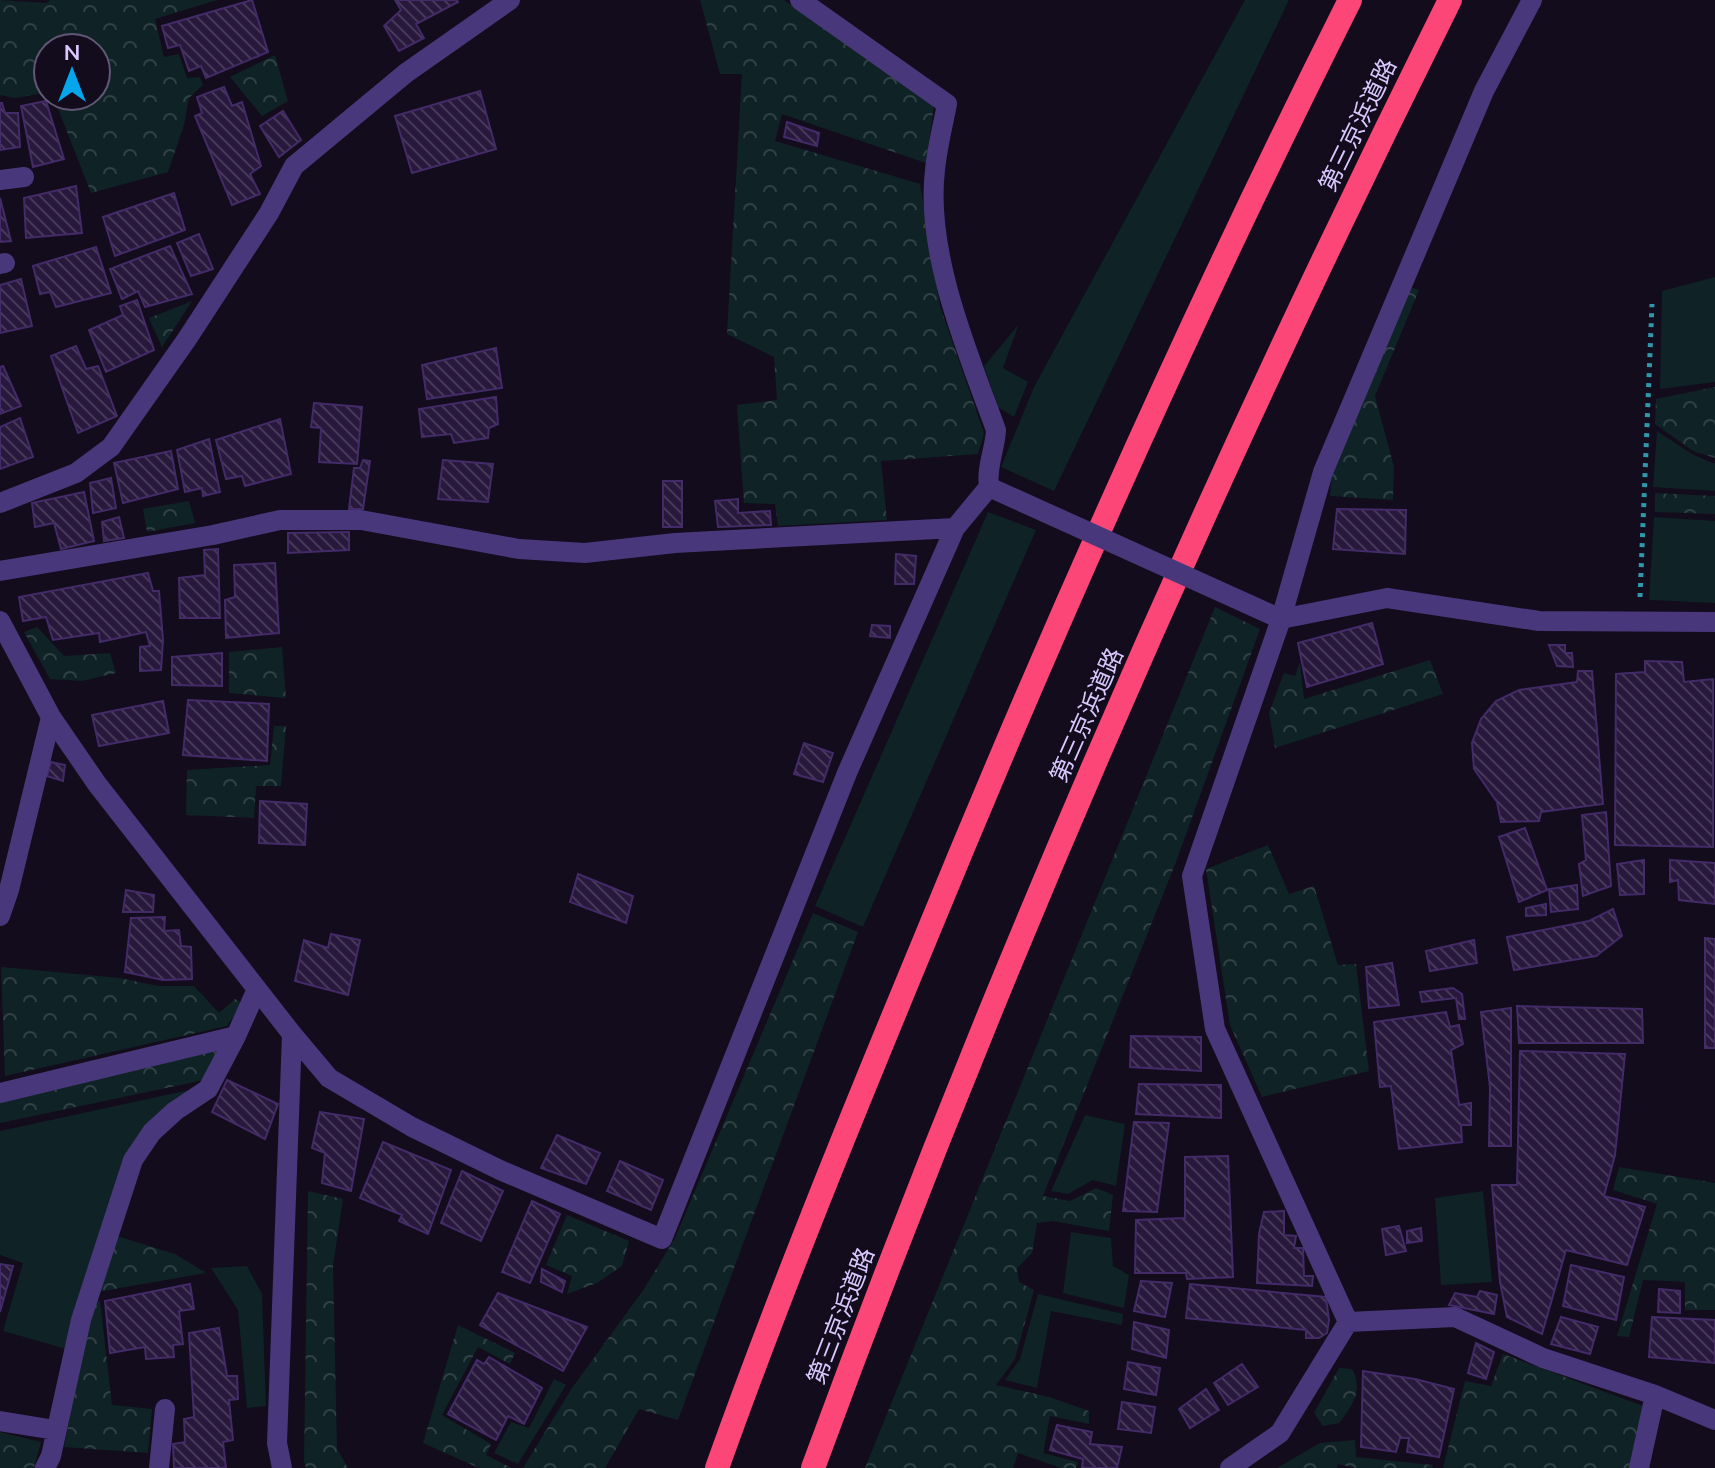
<svg xmlns="http://www.w3.org/2000/svg" width="1715" height="1468" font-family="Mulish,'Noto Sans JP',sans-serif">
	<defs>
		<pattern id="forest-crowns" width="20" height="18" patternUnits="userSpaceOnUse" patternTransform="scale(2)"><rect width="20" height="18" fill="#0f2225"/><path d="M2 6a3 3 0 1 1 6 0M12 15a3 3 0 1 1 6 0" fill="none" stroke="#314146"/></pattern>
		<pattern id="building-back-hatch" width="6" height="6" patternUnits="userSpaceOnUse" patternTransform="scale(2)"><rect width="6" height="6" fill="#27183c"/><path d="M-1 5l2 2M0 0l6 6M5-1l2 2" fill="none" stroke="#463859"/></pattern>
	</defs>
	<rect width="100%" height="100%" fill="#120c1c"/>
	<path fill="#0f2225" d="M1245,0h44l-235,491 -53,-24 33,-80z
		M1715,277v105l-55,7 2,-98z
		M1019,324l-16,44 25,14 -14,35 -16,-10 -14,-41z
		M1657,431l35,23 23,10v27l-62,-4z
		M988,512l48,18 -173,397 -48,-21z
		M1654,517l61,4v82l-66,-3z
		M203,1087l-49,35 -88,227 -63,-18 20,-68 -23,-8v-124z
		M1085,1115l40,9 -9,62 -23,-6 -25,14 -17,-3z
		M1483,1191l9,91 -51,3 -6,-87z
		M1071,1232l40,6 2,28 16,9 -5,33 -61,-15z
		M247,1266l15,28 4,112 -19,2 -9,-98 -27,-42z
		M1038,1294l85,20 -1,11 -71,-14 -14,77 -32,-8 15,-21z
		M554,1379l12,6 -48,79 -24,-11 17,-31 18,6z"/>
	<path fill="url(#forest-crowns)" d="M0,0l47,3 3,-3h167l-62,19 9,38 15,-3 8,24 13,-1 3,8 -14,13 -5,27 -16,47 -77,21 -38,-97h43v-48h-48v44l-33,6 -15,-3z
		M700,0h84l150,105 -8,58 -144,-49 -7,27 145,43 20,122 44,127 -6,21 -97,7 6,59 -109,6 -3,-22 -31,-1 -7,-98 40,-5 -3,-43 -47,-23 15,-260h-22z
		M275,55l13,46 -26,15 -32,-39z
		M1407,286l12,4 -44,106 19,71 -1,33 -63,-4 2,-26z
		M192,301l-30,46 -13,-29z
		M1715,387v71l-22,-7 -38,-27 1,-25z
		M1655,493l60,3v18l-60,-2z
		M189,501l6,22 -48,9 -4,-23z
		M1215,607l45,22 -84,233 -133,334 27,5 26,-13 17,7 -4,36 -56,-10 -16,2 -5,30 -15,15 2,14 15,8 -19,69 -19,26 53,12 40,14v13l-39,-8 -7,37 35,9 -2,6h-15l-43,-15 -5,15h-148z
		M37,627l27,29 46,-3 6,20 -34,8 -32,-2 -26,-47z
		M282,647l4,51 -57,-5v-41z
		M1430,660l13,34 -168,54 -6,-35 15,-40 11,3 5,-14 4,37z
		M274,726h12l-5,60h-25l-2,32 -68,-3 1,-45 83,-5z
		M1268,845l21,49 25,-8 24,79 18,-1 13,107 -107,26 -32,-72 -24,-156z
		M813,913l45,19 -180,488 -39,-11 -34,59h-82l49,-80 72,-99 31,-51z
		M1,967l119,11 38,8h36l25,27 16,-14 8,4 -16,23 -222,50z
		M226,1044l-22,36 -204,43v-23z
		M1619,1167l96,16v127h-30v-28l-42,-2 -14,57 -12,-1 40,-132 -44,-14z
		M308,1191l35,8 -10,67 4,183 11,19h-42l-2,-7z
		M567,1215l62,26 -7,25 -25,17 -30,11 5,-18 -26,-11z
		M117,1236l58,18 31,19 -109,19z
		M100,1301l12,104 40,4 -4,44 -84,-6 28,-145z
		M458,1325l57,28 -5,11 -32,-17 -36,68 49,29 -5,11 26,13h-33l-56,-25z
		M1503,1354l140,52 -12,62h-188l22,-87 26,5z
		M1339,1368l13,1c12,21 0,38 -13,54l-16,3 -9,-13z
		M0,1432l41,10 -7,26h-34z
		M1355,1440l1,17 76,8 1,3h-77l-18,-4 -1,4h-60l43,-25z"/>
	<path fill="url(#building-back-hatch)" stroke="#432b68" stroke-width="2" d="M252,0l16,52 -62,26 -5,-12 -12,5 -9,-26 -12,3 -6,-22z
		M395,0h62l1,2 -42,22 8,14 -25,13 -15,-25 17,-16z
		M224,87l8,19 10,-4 19,64 -11,8 10,20 -28,11 -37,-89 7,-3 -5,-16z
		M480,91l16,58 -84,24 -17,-57z
		M46,101l18,58 -31,8 -12,-61z
		M0,103h2l3,10h13l2,34 -20,3z
		M283,111l18,29 -22,17 -19,-31z
		M787,122l32,11 -2,13 -33,-9z
		M76,186l6,47 -56,5 -2,-40z
		M174,193l11,37 -70,26 -12,-39z
		M0,198l11,43 -11,1z
		M199,234l14,35 -22,7 -14,-33z
		M170,246l22,48 -47,13 -7,-16 -16,8 -12,-30z
		M96,247l15,46 -55,14 -6,-15 -10,2 -7,-28z
		M21,279l11,47 -32,7v-48z
		M137,300l17,50 -48,22 -17,-42 34,-15 -3,-9z
		M76,346l10,23 12,-3 19,50 -39,17 -27,-77z
		M496,348l6,40 -75,11 -5,-34z
		M3,366l18,40 -21,8v-47z
		M496,397l2,27 -9,4 -1,10 -34,5 -3,-9 -29,3 -3,-28z
		M314,403l48,4 -5,57 -38,-2 2,-34 -10,-1z
		M20,418l13,39 -33,12v-42z
		M280,419l11,55 -46,12 -3,-10 -16,3 -10,-39z
		M209,439l11,53 -17,4 -1,-8 -17,4 -8,-42z
		M171,451l7,38 -55,14 -9,-40z
		M363,460l7,1 -7,48h-14l5,-41h6z
		M443,460l50,4 -5,38 -50,-3z
		M111,478l5,30 -23,5 -3,-30z
		M663,481h19v46h-19z
		M84,492l10,49 -33,8 -7,-26 -19,4 -3,-24z
		M738,499v14l32,-2 1,14 -53,2 -3,-26z
		M1337,509l69,1 -1,44 -72,-5z
		M119,517l5,21 -20,3 -2,-19z
		M349,532v18l-61,3v-20z
		M218,549l2,69h-40l-1,-40 26,-3 -1,-25z
		M896,554l20,2 -2,28h-19z
		M275,563l4,70 -53,5 -1,-38 10,-3 -1,-32z
		M148,573l5,18h6l4,49 -2,30 -21,1v-24l10,-1 -4,-14 -46,10 -1,-9 -46,7 -7,-23 -23,4 -4,-24z
		M1372,623l11,41 -76,23 -9,-44z
		M872,625l18,1v12l-20,-2z
		M1549,645h16v8h7l1,14 -16,-1z
		M222,653v33l-50,-1v-28z
		M1645,661l37,1 2,20 29,-3v168l-98,-2 1,-171 29,-2z
		M1578,671h14l11,133 -62,8 -2,9 -38,1 -4,-20 -23,-33 -2,-26 9,-24 15,-18 23,-11 58,-8z
		M188,700l81,4 -2,57 -84,-6z
		M163,701l6,32 -70,13 -7,-31z
		M804,743l29,10 -10,29 -29,-8z
		M51,762l14,3 -2,16 -16,-5z
		M260,801l47,3 -2,41 -46,-2z
		M1606,812l5,74 -28,10 -4,-32 7,-4 -4,-45z
		M1525,828l22,62 -28,12 -20,-65z
		M1644,860v34l-24,1 -3,-31z
		M1670,860l45,3v41l-36,-4 -1,-20 -8,2z
		M578,874l55,22 -7,27 -56,-21z
		M1577,885l1,24 -27,3 -2,-23z
		M126,890l28,5 -1,17h-30z
		M1546,904v11l-20,1v-8z
		M1613,909l9,27 -26,20 -82,14 -7,-33 82,-16z
		M165,917l-1,14 15,-1 2,16 10,1 1,32 -29,1 -38,-8 6,-54z
		M331,934l29,6 -12,55 -53,-14 9,-41 24,8z
		M1705,938l10,1v109h-10z
		M1474,940l3,23 -47,8 -4,-20z
		M1392,963l7,42 -30,3 -3,-41z
		M1453,988l9,6 3,25h-6l-3,-21 -34,4 -2,-10z
		M1517,1006l125,3 1,34h-124z
		M1511,1008v138h-22l1,-59 -9,-75z
		M1446,1012l4,15 9,-2 4,19 -12,6 8,55 12,-2v22h-10l1,17 -63,7 -8,-63 -11,1 -6,-65z
		M1131,1036l70,1v34l-71,-4z
		M1520,1051l105,3 -10,101 -11,41 41,11 -18,58 -61,-15 -24,84 -35,-17 -7,-35 -8,-97h25z
		M227,1080l51,24 -13,35 -53,-27z
		M1139,1084l82,1v33l-85,-4z
		M320,1112l44,7 -13,72 -29,-8 3,-30 -13,-5z
		M1134,1122l35,1 -12,89 -34,-1z
		M557,1135l43,18 -14,31 -45,-16z
		M383,1142l68,28 -23,64 -29,-13 3,-6 -42,-17z
		M1228,1156l5,121 -46,2 -1,-6h-51l1,-53 49,-2v-61z
		M620,1161l43,19 -12,30 -44,-19z
		M462,1171l41,20 -22,50 -40,-18z
		M532,1201l28,13 -30,69 -28,-11z
		M1284,1211v24l12,1 -2,12h9l1,28h9l-1,10 -55,-3 2,-49 5,-22z
		M1399,1226l7,25 -20,4 -4,-26z
		M1421,1228l1,13 -15,2v-12z
		M0,1264l13,2 -13,46z
		M1571,1265l53,12 -8,43 -53,-14z
		M542,1269l23,12 -3,11 -21,-10z
		M1141,1281l31,2 -7,34 -31,-6z
		M190,1284l4,25 -15,2 4,33 -10,1 1,12 -28,2 -1,-12 -35,6 -5,-52z
		M1190,1284l136,13 3,23 -2,13 -8,5h-13v-8l-120,-12z
		M1659,1289l21,2v22l-22,-1z
		M1480,1291l17,4 -3,19 -45,-9 6,-12 22,4z
		M498,1293l89,34 -24,44 -83,-46z
		M1561,1317l37,10 -8,27 -39,-10z
		M1652,1317l63,3v43l-66,-6z
		M1134,1322l35,8 -3,28 -34,-9z
		M219,1328l8,48h10l1,23 -9,1 4,40 -10,2 3,26h-52l-1,-24 12,-2 -1,-23 10,-2 -5,-84z
		M1476,1343l18,9 -8,27 -18,-6z
		M489,1357l53,31 -18,36 -16,-8 -12,24 -48,-26 29,-54 7,4z
		M1128,1362l32,6 -4,27 -32,-6z
		M1242,1364l16,23 -30,18 -14,-22z
		M1363,1371l52,8 39,10 -15,68 -32,-5 2,-14h-9l-4,14 -35,-5z
		M1206,1389l13,21 -29,18 -11,-19z
		M1122,1402l33,5 -4,26 -33,-4z
		M1057,1425l35,7 -2,12 32,3 -5,21h-35l1,-9 -33,-9z"/>
	<g fill="none" stroke-linecap="round" stroke-linejoin="round">
		<path stroke="#2f98aa" stroke-width="5" stroke-dasharray="4 6" stroke-linecap="butt" d="M1640,597l12,-293"/>
		<path stroke="#48377a" stroke-width="20" d="M0,180l24,-3
			M0,264l5,-1
			M0,503l76,-30 35,-26 76,-108 82,-126 25,-47 112,-93 104,-73
			M0,571l213,-36 67,-15h81l158,29 66,4 90,-10 280,-15 34,-41c-3,-20 6,-37 7,-57 -28,-77 -71,-177 -61,-260 2,-22 8,-45 12,-66l-147,-104
			M1281,619l106,-21 152,23 176,1
			M0,621l51,96 46,67 195,250 -15,409 5,25
			M0,916l9,-26 42,-173
			M292,1034l37,44 83,49 88,43 162,69 185,-466 108,-245
			M0,1093l236,-57 21,-47
			M1348,1322l-133,-293 -23,-153 89,-257 42,-147 161,-381 48,-91
			M1348,1322l107,-5 88,41 112,37 -16,73
			M1655,1395l60,25
			M0,1421l55,9
			M45,1468l6,-12 30,-136 52,-160 19,-28 23,-21 33,-22 28,-53
			M159,1468l6,-59
			M1230,1468l50,-35 68,-111"/>
		<path stroke="#fb4677" stroke-width="24" d="M717,1468c64,-179 136,-355 209,-531 130,-317 270,-631 424,-937
			M813,1468c183,-498 400,-993 637,-1468"/>
		<path stroke="#48377a" stroke-width="20" d="M989,487l292,132"/>
	</g>
	<g text-anchor="middle" stroke-width="6" stroke-linejoin="round" paint-order="stroke">
		<g font-size="24" fill="#d9c8fe" stroke="#120c1c">
			<text transform="translate(1358 125) rotate(-64)" y="8">第三京浜道路</text>
			<text transform="translate(1087 715) rotate(-66)" y="8">第三京浜道路</text>
			<text transform="translate(841 1316) rotate(-69)" y="8">第三京浜道路</text>
		</g>
	</g>
	<g transform="translate(72 72)"><circle r="38" fill="#120c1c" stroke="#625776" stroke-width="2"/>
	<path d="M0-6L14 30L0 20L-14 30Z" fill="#06a6ec"/>
	<text y="-12" font-size="22" font-weight="bold" text-anchor="middle" fill="#d9c8fe">N</text>
	</g>
</svg>
